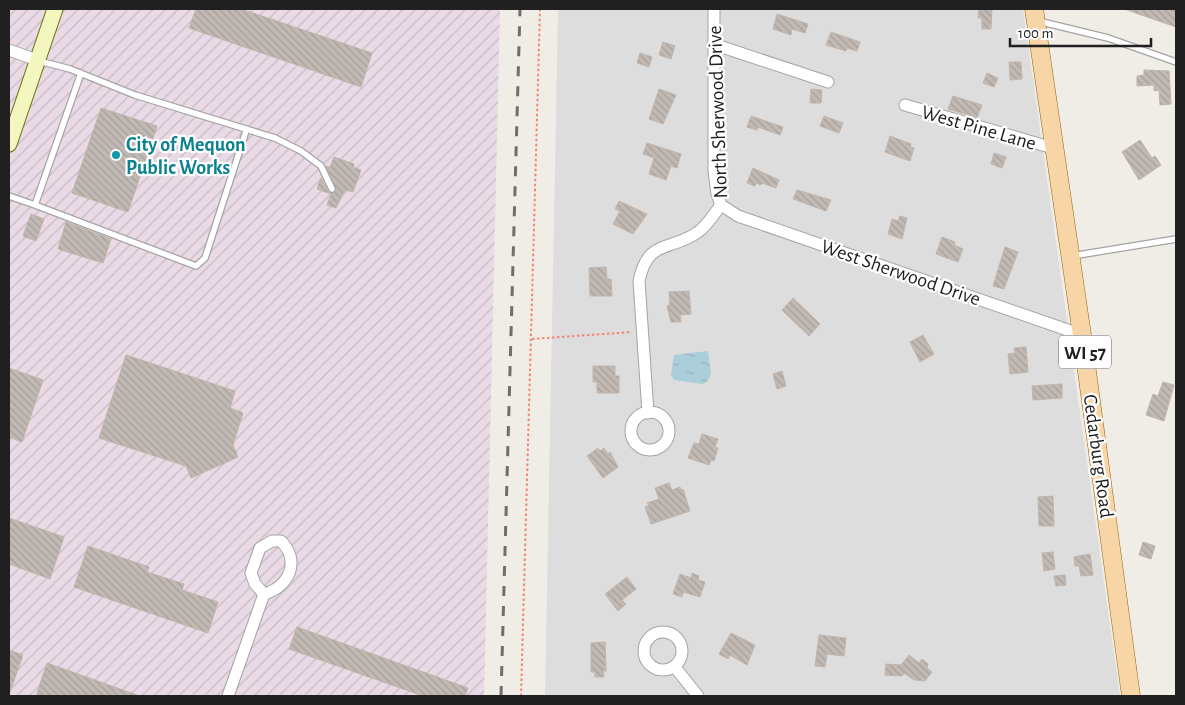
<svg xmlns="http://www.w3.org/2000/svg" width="1185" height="705" font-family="'Alegreya Sans',sans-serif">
	<defs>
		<pattern id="industrial-furrows" width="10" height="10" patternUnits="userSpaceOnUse" patternTransform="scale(1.25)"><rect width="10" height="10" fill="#e9dae6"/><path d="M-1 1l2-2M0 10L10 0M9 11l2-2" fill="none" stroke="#c8bbc5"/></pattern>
		<pattern id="water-ripples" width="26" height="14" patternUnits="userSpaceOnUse" patternTransform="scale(1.25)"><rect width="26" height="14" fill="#aacfdb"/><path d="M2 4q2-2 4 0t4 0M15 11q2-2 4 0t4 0" fill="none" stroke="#92b1bc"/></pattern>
		<pattern id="building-back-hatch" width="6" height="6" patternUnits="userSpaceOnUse" patternTransform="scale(1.25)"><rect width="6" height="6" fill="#c1b9b4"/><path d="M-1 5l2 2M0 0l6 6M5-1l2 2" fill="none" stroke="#a69f9a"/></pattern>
	</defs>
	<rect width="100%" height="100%" fill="#f0ede7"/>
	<path fill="#dedddd" d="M558,9h465l97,687h-575z"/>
	<path fill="url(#industrial-furrows)" d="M9,9h491l-16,687h-475z"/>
	<path fill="url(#water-ripples)" d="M708,351l3,22 -3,8 -6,3 -28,-4 -3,-5 3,-20z"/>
	<path fill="url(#building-back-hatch)" stroke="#c1b5aa" d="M196,9h45l131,44 -11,34 -172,-59z
		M979,9h13l-1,20h-9v-11h-4z
		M1127,9h49v18l-49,-17z
		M777,14l31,10 -3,9 -13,-4 -1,6 -18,-6z
		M831,32l29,10 -3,9 -10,-3 -1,3 -20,-6z
		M663,42l12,4 -4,13 -12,-4z
		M640,53l12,4 -3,10 -12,-4z
		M1009,62h12l1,17 -12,1z
		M1144,70l25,1 2,33 -11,1 -1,-15 -5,1v-6l-17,1v-10l7,-1z
		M987,73l11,5 -4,9 -11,-4z
		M659,89l17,6 -13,29 -14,-5z
		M811,89l11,1 -1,13h-11z
		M953,96l29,9 -5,13 -29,-9z
		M101,108l56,18 -29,86 -56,-19z
		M751,116l32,11 -3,8 -22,-8 -1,3 -10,-3z
		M824,116l19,7 -4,10 -19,-7z
		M890,136l21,8 -1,3 4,1 -4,13 -25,-9z
		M1140,140l12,18 3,-2 6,9 -22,15 -17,-28z
		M647,143l34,11 -4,14 -6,-2 -5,14 -17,-6 5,-16 -11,-4z
		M994,153l12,4 -4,11 -11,-4z
		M334,157l20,7 -1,3 8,3 -8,22 -8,-2 -9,18 -9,-3 4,-11 -14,-5 4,-11 8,15 7,-2 -10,-25 4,1z
		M753,168l26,12 -3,8 -14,-5 -1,2 -5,-2 -1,3 -8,-3z
		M797,190l34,10 -5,11 -33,-12z
		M619,201l28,13 -14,20 -20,-10 7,-13 -5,-2z
		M31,214l13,5 -8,22 -13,-5z
		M900,216l7,2 -5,21 -14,-5 4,-15 6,2z
		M66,222l45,17 -8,24 -45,-14z
		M942,237l13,5 -1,3 9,4 -5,13 -22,-8z
		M1005,247l13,5 -14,37 -11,-3z
		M606,267l1,12h4l1,17h-22l-1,-28z
		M689,291l2,23 -11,1 1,7h-10l-4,-16 3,-1 -1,-13z
		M793,298l27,26 -11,12 -27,-26z
		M923,335l11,19 -14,8 -10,-20z
		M1026,347l2,25 -18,2 -2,-20 7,-1 -1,-5z
		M126,355l109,36 -5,17 13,5 -10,32 5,12 -47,21 -5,-12 -87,-28z
		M593,366h22v10h4v17h-22v-11h-4z
		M9,368l34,12 -21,62 -13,-5z
		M782,371l4,15 -9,3 -4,-15z
		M1163,382l11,3 -10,36 -18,-6 7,-21 5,2z
		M1062,384v14l-29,2 -1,-14z
		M702,434l16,5 -3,8 3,1 -4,13 -3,-1 -2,5 -21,-7 6,-15 5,1z
		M598,448l2,3 4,-3 4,6 2,-2 8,15 -15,11 -16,-22z
		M669,483l3,7 8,-3 1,3 2,-1 7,22 -39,13 -6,-17 4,-1 -2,-3 12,-4 -4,-11z
		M1053,496l1,30h-15l-1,-29z
		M9,518l55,19 -14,42 -41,-15z
		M1143,542l12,4 -4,13 -12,-4z
		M88,546l61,21 -2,5 37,12 -2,6 36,12 -10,31 -134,-46z
		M1053,552l2,17 -11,2 -2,-18z
		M1090,554l3,21 -12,1 -2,-10h-4l-1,-9z
		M692,573l7,3 -1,4 7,2 -5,15 -17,-5 -1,5 -9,-3 7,-20 11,4z
		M1065,575l1,10 -10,1 -2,-10z
		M627,577l9,12 -14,11 4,4 -8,7 -13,-17z
		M297,627l171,61 -3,8h-42l-134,-47z
		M731,633l24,12 -8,20 -17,-10 -2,4 -9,-5z
		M819,635l27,3 -2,18 -17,-2 -2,13 -10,-1z
		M605,642l1,29h-3l1,6h-9v-5h-4v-29z
		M9,650l14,5 -13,37h-1z
		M909,655l10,8 3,-4 6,5 -1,4 5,4 -7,9 -11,-1 -10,-7 -2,3 -17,-1 1,-11 15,1z
		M47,663l90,32 -1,1h-100z"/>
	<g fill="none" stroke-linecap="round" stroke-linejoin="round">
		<g stroke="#a4a4a4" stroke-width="8">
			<path id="lane" d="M1038,21l70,17 68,24
				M39,61l31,8 65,26 140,43 26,13 20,15 11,23
				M81,73l-46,132 161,61 9,-8 41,-127
				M9,196l26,9
				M1072,256l104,-17"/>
		</g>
		<g stroke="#a4a4a4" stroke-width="13">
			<path id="street" d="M713,44l115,38
				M9,50l28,10
				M905,105l148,43
				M721,205l17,11 344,119
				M631 431a19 19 0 1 1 38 0a19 19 0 1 1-38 0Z
				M648,413l-9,-132c9,-43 31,-29 59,-49 9,-6 16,-18 23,-27l-4,-11 -3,-23v-162
				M272,541h9c20,20 8,46 -17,53l-9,-10 -4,-11 9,-25z
				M644 651a19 19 0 1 1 38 0a19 19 0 1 1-38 0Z
				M674,666l24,30
				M228,696l36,-102"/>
		</g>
		<g stroke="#66730b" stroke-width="17">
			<path id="secondary" d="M9,144l46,-135"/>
		</g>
		<g stroke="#946709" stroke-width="19">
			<path id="primary" d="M1034,9l48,326 49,361"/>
		</g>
		<path stroke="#f28576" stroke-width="2" stroke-dasharray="2.5 2.5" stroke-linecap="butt" d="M532,339l100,-7
			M521,696l19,-687"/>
		<use href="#lane" stroke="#fff" stroke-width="5.5"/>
		<use href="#street" stroke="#fff" stroke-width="11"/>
		<use href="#secondary" stroke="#f3f6bf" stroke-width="15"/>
		<use href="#primary" stroke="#f7d5a6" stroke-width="18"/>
		<path stroke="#6e6e6e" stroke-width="3" stroke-dasharray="10 10" stroke-linecap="butt" d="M501,696l19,-687"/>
	</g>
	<circle fill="#0f9aa8" stroke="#fff" stroke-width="2" cx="116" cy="155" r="5"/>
	<g text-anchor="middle" stroke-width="4.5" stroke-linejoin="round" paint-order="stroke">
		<rect fill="#fff" stroke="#636363" stroke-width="1" x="1059" y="335.5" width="52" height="33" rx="4"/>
		<g font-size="19" font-weight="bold" fill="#202020">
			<text x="1085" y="359">WI 57</text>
		</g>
		<g font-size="20" fill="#202020" stroke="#fff">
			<text transform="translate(717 112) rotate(-92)" y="7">North Sherwood Drive</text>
			<text transform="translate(979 127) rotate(16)" y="7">West Pine Lane</text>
			<text transform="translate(901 272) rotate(19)" y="7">West Sherwood Drive</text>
			<text transform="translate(1099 456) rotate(82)" y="7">Cedarburg Road</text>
		</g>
		<g font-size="20" font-weight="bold" fill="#0d838f" stroke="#fff" text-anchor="start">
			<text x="126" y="151">City of Mequon<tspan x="126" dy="23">Public Works</tspan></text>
		</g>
	</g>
	<rect width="1185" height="705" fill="none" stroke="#202020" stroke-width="20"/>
	<path d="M1010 38v8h141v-8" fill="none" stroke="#202020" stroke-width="2.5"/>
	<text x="1018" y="38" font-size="15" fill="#202020" stroke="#ffffff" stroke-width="4" paint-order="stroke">100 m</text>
</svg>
